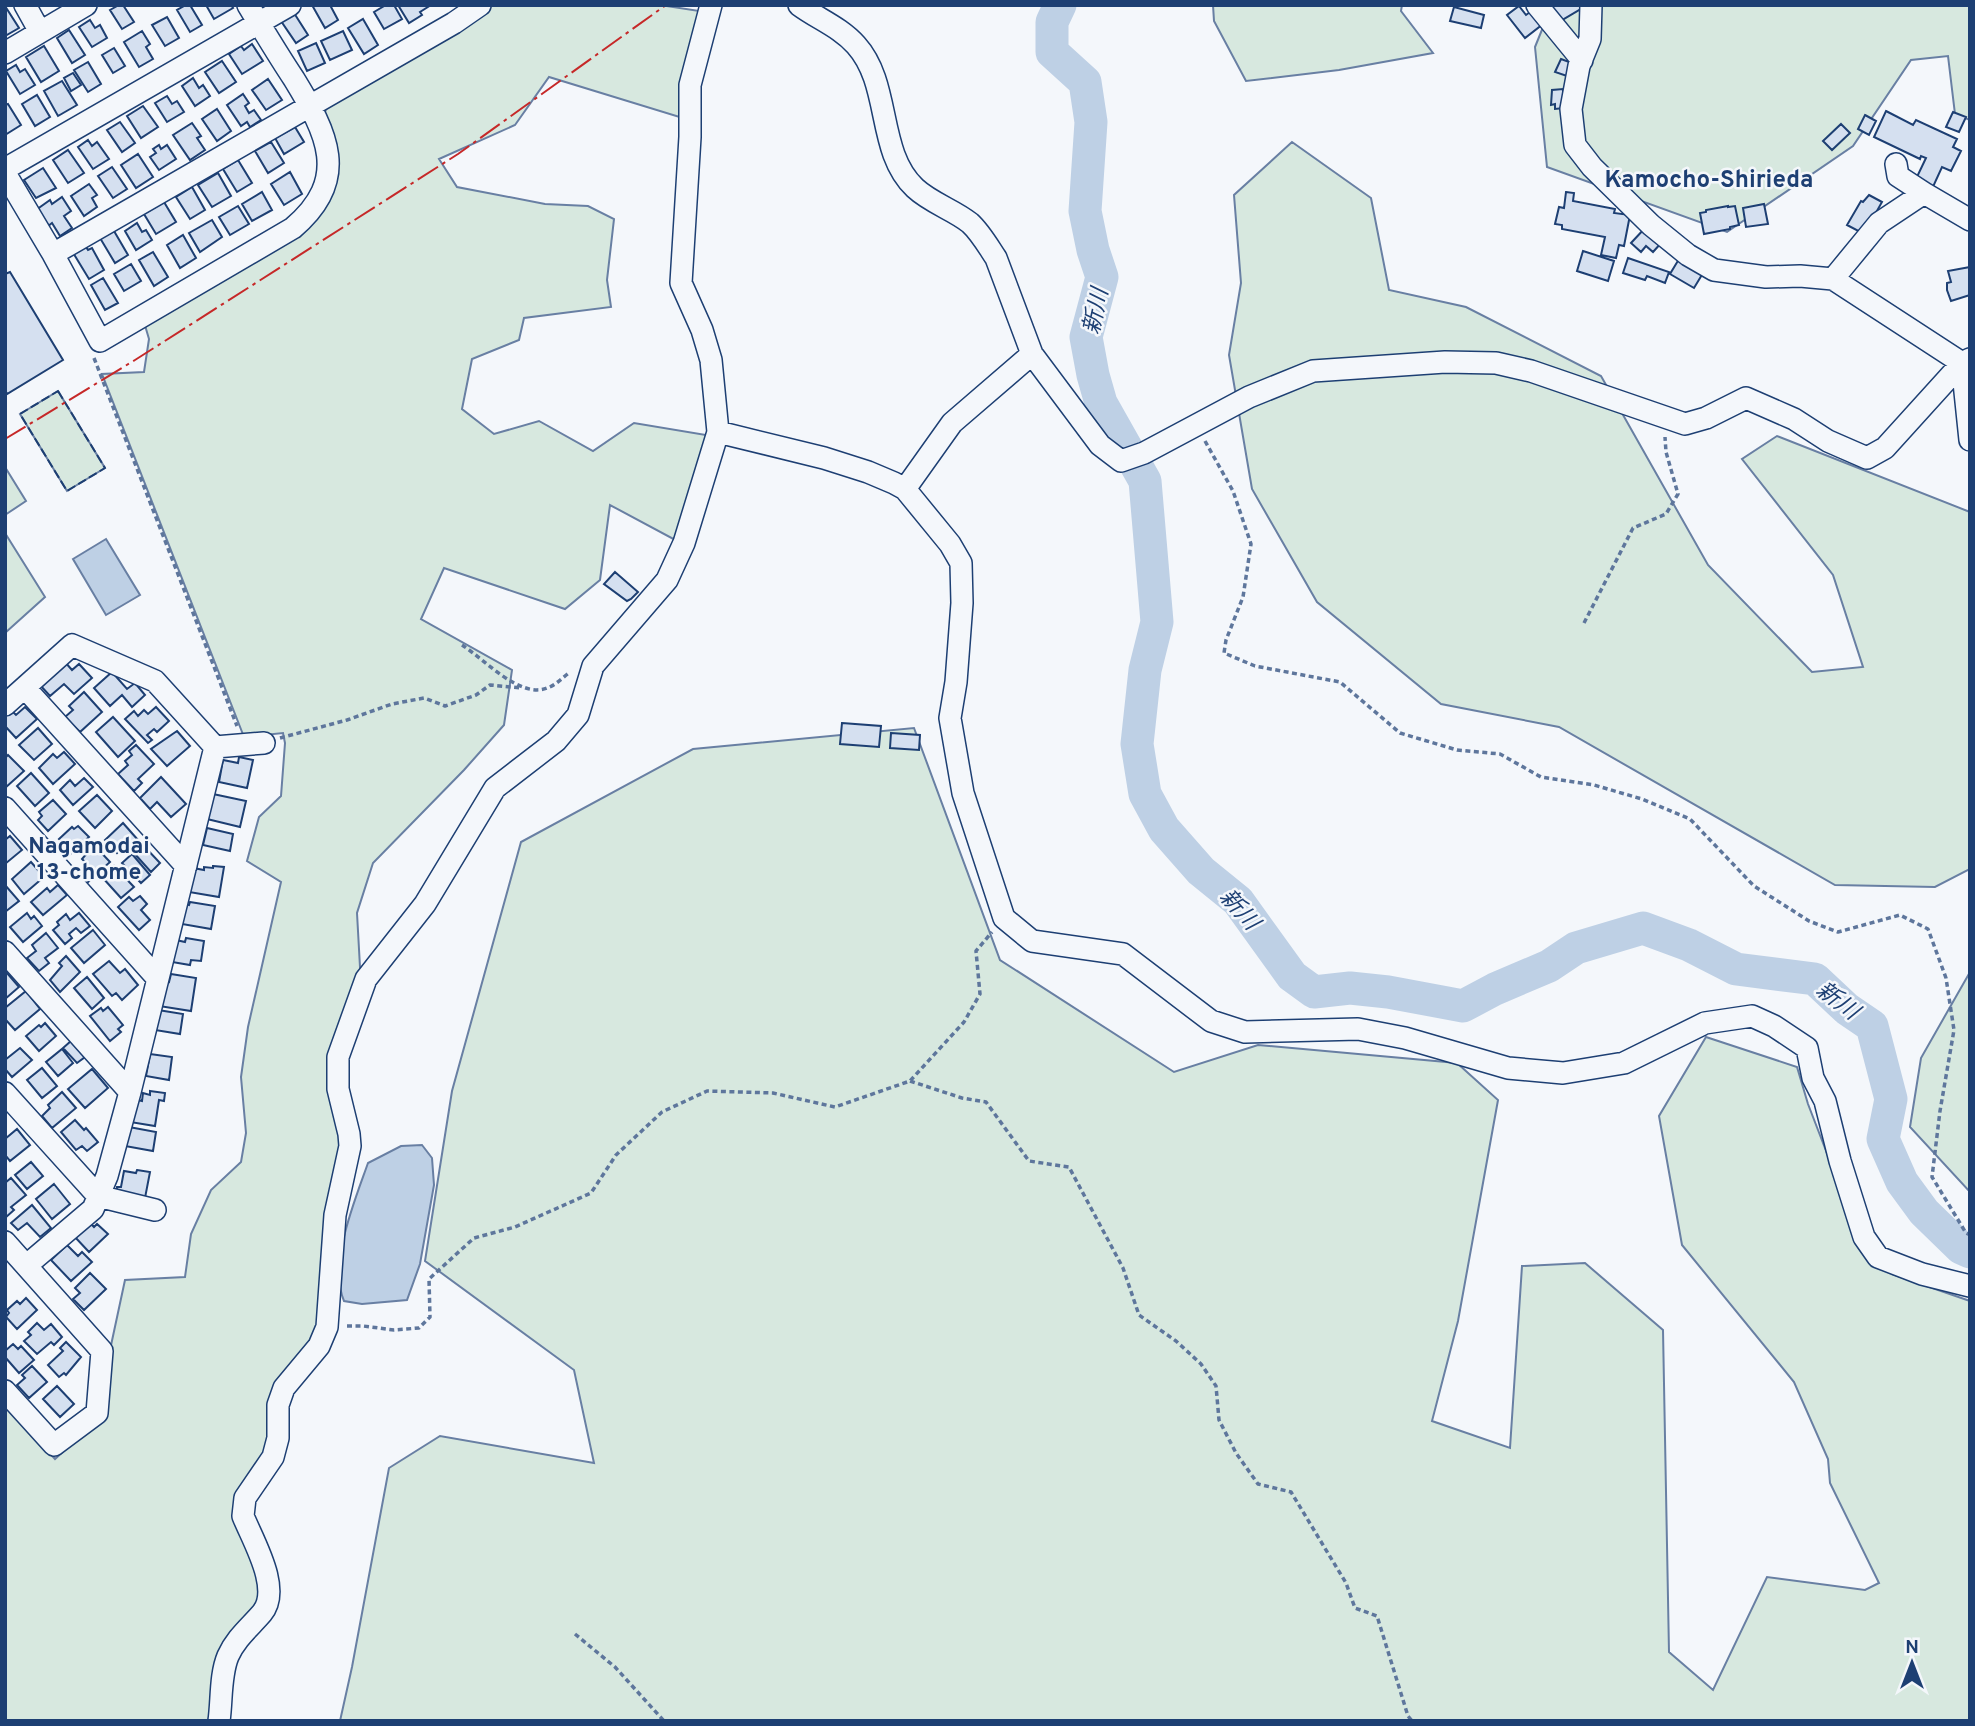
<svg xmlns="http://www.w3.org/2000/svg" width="1975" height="1726" font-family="Overpass,'Noto Sans JP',sans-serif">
	<rect width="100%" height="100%" fill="#f4f7fb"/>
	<path fill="#d7e8df" stroke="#687fa3" stroke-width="2" d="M493,5h167l46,7 -20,107 -137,-42 -34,48 -76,34 18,28 88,17 43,2 26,13 -7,61 4,27 -87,11 -5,22 -47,19 -10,50 32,25 45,-13 54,30 41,-28 78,13 -33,106 -69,-37 -10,75 -35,29 -121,-41 -23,51 91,51 -8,55 -40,45 -91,93 -16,50 4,72 -17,43 2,114 -23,187 -43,59 -4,51 -34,59 24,104 -29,33 -25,86h-207v-317l50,55 47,-43 8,-66 15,-70 60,-3 6,-43 20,-44 30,-28 5,-29 -5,-56 7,-50 33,-145 -34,-21 12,-44 22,-21 4,-53 -2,-10 -39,4 -142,-363 42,-2 5,-33 -5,-17 153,-88 40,-81 -7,-29 -6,-7 3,-13 100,-56z
		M1213,5h189l-1,6 32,42 -94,17 -93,11 -32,-60z
		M1552,5h418v115l-15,-6 -7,-58 -37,4 -58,86 -126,86 -180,-65 -12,-120z
		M1292,142l79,56 18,92 77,17 135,69 107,189 104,107 51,-5 -30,-92 -91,-116 35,-23 193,76v357l-35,18 -100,-2 -276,-158 -118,-23 -124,-102 -65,-113 -23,-134 12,-72 -7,-88z
		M58,391l47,77 -38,23 -47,-77z
		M5,467l21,34 -21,14z
		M5,533l40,64 -40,36z
		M914,728l86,232 174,112 84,-27 199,18 41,37 -40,221 -26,100 78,27 12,-182 63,-3 78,67 6,322 44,38 54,-113 98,13 14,-7 -49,-100 -2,-24 -34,-77 -112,-137 -23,-129 47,-79 91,30 11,37 57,148 27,22 78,27v420h-1630l12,-54 37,-199 51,-32 154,27 -20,-93 -149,-109 27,-170 69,-249 172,-93z
		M1970,972v220l-60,-65 11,-69z"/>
	<path fill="#bed0e5" stroke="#687fa3" stroke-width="2" d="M106,539l34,56 -34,20 -33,-56z
		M422,1145l10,13 2,27 -14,79 -13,36 -45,4 -18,-3c-16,-37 11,-101 24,-138l33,-17z"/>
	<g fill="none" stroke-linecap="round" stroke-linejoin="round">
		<path stroke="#bed0e5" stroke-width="33" d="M1060,5l-8,17v30l33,30 6,40 -6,89 8,39 9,27 -16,60 7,38 8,28 44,78 12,141 -12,48 -8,74 8,50 19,35 37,42 37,30 54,75 22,16 36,-4 38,4 75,14 32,-17 54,-23 27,-18 67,-20 46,17 47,24 79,10 32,30 25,17 19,73 -8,40 19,43 22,30 37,36 9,4"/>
	</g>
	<path fill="#d5e0f0" stroke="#1d3f73" stroke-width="2" d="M119,5h4l11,17 -12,7 -12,-19z
		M186,5h4l12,20 -12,7 -13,-22z
		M206,5h25l2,3 -19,11z
		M312,5h18l8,15 -13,8z
		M386,5h8l8,14 -18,10 -10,-17z
		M398,5h33l-11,7 2,3 -13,8z
		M1551,5h32l1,2 -27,16 -9,-16z
		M5,6l14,22 -14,8z
		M1519,6l7,9 7,-5 10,14 -18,14 -18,-23z
		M1454,7l30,8 -3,13 -31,-7z
		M294,13l14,22 -12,8 -15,-22z
		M167,17l12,21 -14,8 -13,-21z
		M363,19l15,26 -14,9 -16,-26z
		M90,20l5,8 5,-3 7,13 -15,9 -13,-20z
		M69,30l16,25 -13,8 -15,-25z
		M142,31l8,13 -4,3 7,12 -14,8 -15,-25z
		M343,31l9,19 -22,10 -9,-19z
		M316,43l9,20 -18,8 -9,-20z
		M252,44l11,17 -21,13 -13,-20 12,-8 3,4z
		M44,46l15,25 -18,11 -15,-25z
		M114,48l11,18 -12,7 -11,-18z
		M1561,59l11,4 -5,13 -12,-4z
		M222,61l14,21 -17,11 -14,-21z
		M88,62l13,22 -13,8 -14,-22z
		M16,65l4,7 5,-3 10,16 -15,9 -14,-23z
		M73,73l8,12 -10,6 -7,-13z
		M193,78l6,10 4,-3 7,11 -15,10 -13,-20z
		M268,79l14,21 -16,10 -14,-20z
		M62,81l15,24 -19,11 -14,-25z
		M1563,89v3h2l-1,16 -9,1v-5l-4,1 1,-15z
		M243,94l6,9 -4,3 4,7 5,-3 7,10 -11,7 -3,-5 -6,4 -14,-21z
		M37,95l13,22 -15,9 -13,-22z
		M167,96l5,8 5,-3 7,11 -17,10 -12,-19z
		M8,104l13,21 -16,10v-30z
		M143,106l15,21 -17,11 -14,-22z
		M217,109l14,22 -14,10 -15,-22z
		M1886,111l27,14 3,-5 41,19 -4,8 8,4 -10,20 -9,-4 -10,22 -17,-8 11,-23 -5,-2 -1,3 -46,-22z
		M1953,112l13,5 -7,15 -13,-5z
		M1865,115l11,6 -7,14 -11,-6z
		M120,122l15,21 -13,9 -15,-22z
		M192,123l9,13 -4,2 8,12 -15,10 -17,-25z
		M1841,124l9,9 -18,17 -9,-9z
		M295,127l9,15 -20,12 -9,-16z
		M88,140l4,6 5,-4 12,17 -16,10 -15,-22z
		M271,142l13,21 -16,10 -13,-22z
		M159,145l2,4 6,-4 9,14 -17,11 -9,-13 6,-4 -3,-4z
		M68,150l16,23 -16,10 -15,-23z
		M138,154l15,23 -17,11 -15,-23z
		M238,160l14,23 -15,9 -14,-23z
		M112,167l15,22 -14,9 -15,-22z
		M43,168l13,20 -20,10 -12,-18z
		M290,172l12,22 -18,11 -13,-21z
		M218,173l13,23 -19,11 -14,-22z
		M89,184l8,11 -5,3 5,9 -13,9 -13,-20z
		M192,187l13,23 -15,9 -14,-22z
		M262,192l10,18 -20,11 -10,-17z
		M1566,192l8,1 -1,8 42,8 -1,4 16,2 -6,31 -5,-1 -3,13 -15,-3 4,-18 -43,-8v-4l-7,-1 4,-17 5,1z
		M1869,195l13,7 -18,32 -17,-9 14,-24 2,1z
		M62,197l9,14 -7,5 8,12 -12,8 -8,-13 -5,4 -11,-17 14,-10 2,4z
		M164,202l12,20 -20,12 -12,-20z
		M1764,204l4,20 -22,3 -3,-19z
		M238,206l11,18 -19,11 -11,-18z
		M1728,206v1l7,-1 4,19 -9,2v2l-26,5 -4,-21 6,-1v-2z
		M212,220l10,17 -22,15 -11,-19z
		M137,223l5,9 4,-2 6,10 -16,10 -11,-19z
		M1646,227l16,15 -9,10 -7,-6 -5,6 -10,-9z
		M114,231l14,24 -13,8 -15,-25z
		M183,235l13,23 -16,10 -13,-23z
		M84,244l4,6 4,-2 12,22 -15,9 -17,-28z
		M1583,251l31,10 -6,20 -31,-10z
		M153,252l15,25 -14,9 -15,-26z
		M1628,258l41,14 -4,11 -18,-7 -2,4 -22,-7z
		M1679,259l24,14 -9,15 -24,-14z
		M131,264l10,17 -17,10 -10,-17z
		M1970,267v28l-19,6 -4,-11v-7l4,-1 -3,-11z
		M10,272l53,88 -56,34 -2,-4v-116z
		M103,278l15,25 -13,7 -14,-25z
		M615,572l23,20 -7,7 -4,2 -23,-17z
		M65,662l7,8 7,-6 13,14 -18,16 -10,-10 -14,12 -10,-11z
		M112,672l15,17 8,-6 10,12 -13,12 -10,-12 -12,11 -16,-18z
		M84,692l18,20 -22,20 -15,-15 8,-7 -4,-4z
		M25,707l12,12 -21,19 -11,-12v-10l6,-6 5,5z
		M156,707l13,14 -12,11 -3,-3 -7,6 5,5 -4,3 -23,-24 9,-8 4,5 6,-6 4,4z
		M113,717l22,24 -17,16 -22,-25z
		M842,723l39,3 -2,21 -39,-3z
		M38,728l14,16 -18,16 -15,-15z
		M177,731l13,15 -23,20 -16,-17z
		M891,733l29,2 -1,15 -29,-2z
		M136,745l18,19 -16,15 4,4 -8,8 -16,-17 10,-9 -3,-4 7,-6 -3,-4z
		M64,752l11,12 -22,20 -14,-16 14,-14 4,4z
		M8,755l16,16 -19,17v-30z
		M239,757l14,3 -6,28 -28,-6 4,-22 15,3z
		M31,773l18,20 -14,13 -18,-20z
		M161,777l25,27 -15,13 -14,-15 -7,7 -10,-11z
		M84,778l9,9 -20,18 -13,-15 10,-10 5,6z
		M213,794l33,7 -6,26 -33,-8z
		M97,795l15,16 -17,17 -16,-17z
		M53,800l13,14 -18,17 -10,-11 4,-4 -3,-4z
		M123,823l15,17 -9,8 -3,-3 -9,8 -12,-13z
		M78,826l11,11 -21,19 -9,-10 4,-3 -4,-4 13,-12 2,2z
		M207,828l26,6 -3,17 -27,-6z
		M10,836l12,14 -17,14v-24z
		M94,845l16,17 -22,20 -9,-10 8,-8 -5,-5z
		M143,845l17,18 -9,9 -17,-19z
		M132,854l18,21 -9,8 -19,-20z
		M31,862l13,15 -20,17 -12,-15z
		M114,866l20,21 -13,11 -19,-21z
		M213,866l11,1 -5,30 -30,-5 4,-24 11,2v-3l9,1z
		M5,885l14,16 -14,11z
		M58,885l9,10 -24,20 -12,-13 16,-14 3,4z
		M140,896l7,8 -6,6 9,10 -11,10 -21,-23 11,-10 4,4z
		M190,902l25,4 -4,23 -29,-5 3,-20 4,1z
		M27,913l4,6 3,-3 8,10 -19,16 -13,-15z
		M79,913l11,13 -9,7 -5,-5 -7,6 3,4 -7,6 -12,-14 6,-5 -2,-3 9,-8 4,6z
		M93,930l12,15 -21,18 -13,-15z
		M46,933l12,15 -13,10 4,5 -10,8 -12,-13 9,-7 -4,-6z
		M186,938l18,3 -3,20 -10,-1 -1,5 -18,-3 4,-22 9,2z
		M66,956l14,16 -20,20 -10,-12 12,-14 -3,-3z
		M109,961l11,12 5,-4 13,16 -16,15 -6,-7 -4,3 -19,-22z
		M7,973l12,14 -14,12v-25z
		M171,974l25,4 -5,33 -32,-5 4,-25 6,1z
		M87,977l17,21 -12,11 -18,-21z
		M26,991l14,18 -25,21 -10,-11v-11z
		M108,1007l15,18 -5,4 3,3 -11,9 -20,-25 11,-8 2,3z
		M158,1010l25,4 -3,20 -25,-4z
		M45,1023l11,13 -17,15 -13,-15 13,-11 2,2z
		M71,1041l14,16 -8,6 -14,-15z
		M20,1048l12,12 -20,17 -7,-8v-9z
		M62,1049l11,14 -15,13 -12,-14z
		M150,1054l22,3 -3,23 -23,-4z
		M42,1068l15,18 -15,12 -15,-18z
		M92,1069l16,19 -23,20 -17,-19z
		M150,1091l15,2 -1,8 -5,-1 -4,26 -25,-4 3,-23 9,2 1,-8 7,2z
		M62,1092l14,16 -24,20 -10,-12 8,-8 -2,-3z
		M75,1120l9,10 2,-2 12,14 -11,9 -5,-5 -6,4 -15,-18z
		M129,1127l27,5 -3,19 -28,-5z
		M17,1129l13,16 -20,16 -5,-6v-16z
		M31,1162l12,14 -16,13 -12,-14z
		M137,1170l13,2 -5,26 -29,-4 1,-7h4l3,-16 12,2z
		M11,1178l15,17 -15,12 3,3 -9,8v-35z
		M54,1184l16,20 -18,15 -16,-20z
		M32,1205l19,23 -11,9 -13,-14 -9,7 -7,-7z
		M89,1222l5,5 3,-3 11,10 -19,18 -15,-16z
		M67,1245l11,11 4,-4 10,10 -21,19 -20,-21z
		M90,1273l16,16 -22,21 -11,-11 7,-6 -5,-5z
		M26,1298l11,12 -20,19 -11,-12 3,-4 -2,-3 10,-9 3,3z
		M37,1323l7,7 7,-6 11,13 -8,8 -3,-3 -14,12 -13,-13 7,-6 -3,-3z
		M66,1342l15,15 -15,18 -2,-2 -5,4 -11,-12 15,-14 -3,-3z
		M13,1344l5,5 3,-3 13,14 -15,13 -14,-16v-6z
		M32,1366l15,16 -18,16 -12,-13 8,-7 -3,-3z
		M57,1386l17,18 -14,13 -17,-18z"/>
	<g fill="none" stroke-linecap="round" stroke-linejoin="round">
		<g stroke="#1d3f73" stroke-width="24">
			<path id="minor" d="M25,5l15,27
				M799,5c19,14 41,22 57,40 36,40 20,106 59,143 16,15 39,22 55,35 10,9 18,23 26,35l36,96 68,91 21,16 23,-8 105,-56 64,-26 132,-9 51,1 35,8 154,53 21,-6 40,-20 48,21 34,22 39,17 18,-10 77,-85 8,-4
				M1537,5l45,55
				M1591,5l-1,34 -11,27 -8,43 4,36 17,22 59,58 37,30 26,15 52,7 34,-1 33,3 129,84
				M5,53l81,-48
				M1896,164l2,12 26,17
				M5,169l285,-164
				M5,173l48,81 47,87 193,-113c58,-49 34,-95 1,-149 -16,-24 -31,-49 -46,-74
				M53,254l401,-231 26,-18
				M1833,279l46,-56 45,-30 46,27
				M1962,363l8,77
				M718,432l106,26 44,14 26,11 11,6 45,55 11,19 1,40 -6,79 -6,36 13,75 41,125 28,23 91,13 88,67 34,11 113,-3 47,9 103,30 55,5 61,-10 81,-40 47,-7 22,10 33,22 6,30 12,23 15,60 24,76 14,20 44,17 48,12
				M905,489l47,-66 80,-69
				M25,688l161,178
				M5,705l67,-60 83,36 60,66 -85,345 -23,84 -14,33 -66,56
				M215,747l49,-4
				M5,808l153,171
				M5,952l125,140
				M5,1093l93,103 57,14
				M5,1242l97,109 -5,62 -43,32 -49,-54
				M219,1721c3,-21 1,-46 9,-65 8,-18 22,-29 34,-43 20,-24 -9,-72 -19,-97l2,-18 28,-41 5,-19v-33l6,-17 35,-42 8,-19 8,-112 15,-69 -1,-12 -11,-45v-32l28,-78 59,-75 70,-116 61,-47 22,-26 15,-49 74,-86 17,-37 34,-111 -7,-72 -9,-30 -21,-47 9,-146v-52l21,-80"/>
		</g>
		<path stroke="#5e769c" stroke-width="3.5" stroke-dasharray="5 3.5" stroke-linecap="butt" d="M94,358l143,368
			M1205,441l28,50 18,53 -8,53 -17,43 -2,13 31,13 85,16 60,51 57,17 43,4 41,23 53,8 48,14 48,20 64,67 55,35 29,11 62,-17 28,14 18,49 8,52 -14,81 -8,66 34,56 4,2
			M1584,623l49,-95 33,-14 12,-20 -12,-42 -1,-15
			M462,645c22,14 58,54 85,43 8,-2 16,-11 23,-16
			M280,738l67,-18 45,-16 32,-6 21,8 31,-11 14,-10 31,3
			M910,1081l52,17 24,4 43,59 40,6 54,101 16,47 37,26 25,23 15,22 3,34 17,33 22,31 33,8 55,91 9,25 22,8 31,100 4,5
			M347,1326h16l31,4 25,-2 11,-11 -1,-38 45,-41 41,-11 76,-34 25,-38 46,-43 45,-21 66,2 62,14 75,-26 54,-59 16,-28 -4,-43 16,-19
			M575,1634l40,33 49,54"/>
		<use href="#minor" stroke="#f4f7fb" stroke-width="21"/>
		<path stroke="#1d3f73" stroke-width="2" stroke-dasharray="9 3.5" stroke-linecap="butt" d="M58,391l47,77 -38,23 -47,-77z"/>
		<path stroke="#c62828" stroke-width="2" stroke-dasharray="24 5 3.5 5" stroke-linecap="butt" d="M5,439l130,-79 323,-206 208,-149"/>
	</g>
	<g text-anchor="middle" stroke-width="5" stroke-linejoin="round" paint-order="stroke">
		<g font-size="23" font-style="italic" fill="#1d3f73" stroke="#f4f7fb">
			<text transform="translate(1095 311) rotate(-78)" y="8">新川</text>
			<text transform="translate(1240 909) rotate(48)" y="8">新川</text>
			<text transform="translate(1838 1000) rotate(37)" y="8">新川</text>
		</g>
		<g font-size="23" font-weight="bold" fill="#1d3f73" stroke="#f4f7fb">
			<text x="89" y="853">Nagamodai<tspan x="89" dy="26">13-chome</tspan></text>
		</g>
		<g font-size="24" font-weight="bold" fill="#1d3f73" stroke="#f4f7fb">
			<text x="1709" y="187">Kamocho-Shirieda</text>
		</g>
	</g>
	<rect width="1975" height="1726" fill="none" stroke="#1d3f73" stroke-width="14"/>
	<g transform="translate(1912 1663)" stroke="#f4f7fb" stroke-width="5" paint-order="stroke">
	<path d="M0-5L12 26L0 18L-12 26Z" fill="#1d3f73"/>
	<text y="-10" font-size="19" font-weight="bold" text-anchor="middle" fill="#1d3f73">N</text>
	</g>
</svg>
